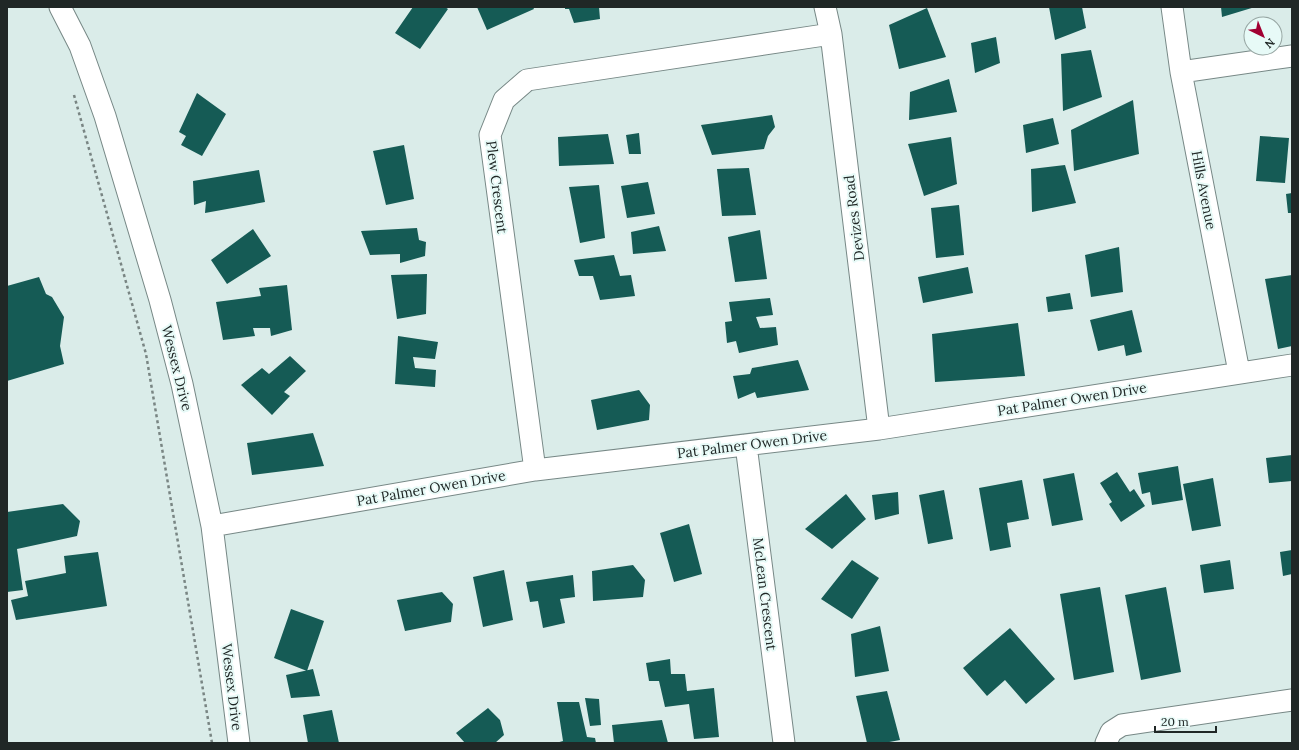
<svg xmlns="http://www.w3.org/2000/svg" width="1299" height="750" font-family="Lora,serif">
	<rect width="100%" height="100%" fill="#daece9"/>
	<path fill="#155b55" d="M413,7h32l3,2 -28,40 -25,-16z
		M477,7h56l1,2 -47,21z
		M565,7h34l1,12 -26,4 -5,-14h-4z
		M1049,7h33l4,21 -31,12z
		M1221,7h34l-33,10z
		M927,8l19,49 -47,12 -10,-44z
		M996,37l4,26 -25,10 -4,-30z
		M1091,50l11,47 -39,14 -2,-57z
		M949,79l8,33 -48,8 1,-28z
		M197,93l29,21 -24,42 -21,-11 5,-9 -7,-4z
		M1133,100l6,54 -65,17 -3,-41z
		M772,115l3,12 -7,9 -4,13 -52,6 -11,-30z
		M1053,118l6,26 -33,9 -3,-28z
		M639,133l2,21h-12l-3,-19z
		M608,134l6,30 -55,2 -1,-29z
		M1260,136l29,2 -4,45 -29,-2z
		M951,137l6,47 -33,12 -16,-52z
		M404,145l10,54 -28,6 -13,-54z
		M1065,165l11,38 -44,9 -1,-43z
		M749,168l7,47 -34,1 -5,-47z
		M259,170l6,32 -60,11 1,-12 -12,4 -1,-24z
		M648,182l7,32 -28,4 -6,-32z
		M599,185l6,53 -25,5 -11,-56z
		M1292,193v20h-4l-2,-19z
		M959,205l5,50 -28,3 -5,-50z
		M659,226l7,25 -33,3 -2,-22z
		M417,228l2,12 7,2 -1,14 -25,7v-9l-30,1 -9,-24z
		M253,229l18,27 -44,28 -16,-24z
		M760,230l7,49 -32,3 -7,-45z
		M1119,247l4,45 -32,5 -6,-42z
		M614,255l6,21 11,-1 4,21 -35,4 -7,-24h-14l-5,-16z
		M968,267l5,26 -50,10 -5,-26z
		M427,274l-1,40 -29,5 -6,-44z
		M1292,275v71l-14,3 -13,-70z
		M39,277l7,17 6,3 12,20 -4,29 4,18 -57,17v-95z
		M287,285l5,45 -21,6 -1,-8h-17l2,8 -32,4 -7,-38 45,-6 -2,-8z
		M1070,293l3,16 -25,3 -2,-15z
		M770,298l3,17 -17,2 4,11 16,-1 2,18 -39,8 -3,-12 -9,2 -2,-21 7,-1 -3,-19z
		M1132,310l10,42 -16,4 -2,-11 -26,6 -8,-31z
		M1018,323l7,53 -90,6 -3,-48z
		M398,336l40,6 -3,17 -22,-2 2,11 21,2 -1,17 -40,-3z
		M290,356l16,15 -22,21 6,4 -18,19 -31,-30 21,-17 7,6z
		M798,360l11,30 -52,8 -2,-6 -17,7 -5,-23 17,-2 2,-6z
		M639,390l11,15 -1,15 -52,10 -6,-30z
		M313,433l11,33 -72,9 -5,-32z
		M1292,455v26l-23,2 -3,-25z
		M1178,466l5,34 -31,5 -2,-13 -8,2 -4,-21z
		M1117,472l13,20 4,-3 11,17 -24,16 -12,-18 3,-2 -12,-19z
		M1074,473l9,47 -31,6 -9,-47z
		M1213,478l8,48 -29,5 -9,-47z
		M1022,480l7,39 -22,4 4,24 -21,4 -11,-63z
		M944,490l9,49 -25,5 -9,-49z
		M898,492l1,22 -24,6 -3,-25z
		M846,494l20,25 -34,30 -27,-20z
		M63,504l17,17 -3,15 -60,13 6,41 -16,2v-80z
		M689,524l13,50 -28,8 -14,-49z
		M1292,550v24l-9,2 -3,-24z
		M98,552l9,54 -91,14 -5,-20 17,-4 -3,-15 41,-8 -2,-17z
		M852,560l27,18 -27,41 -31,-20z
		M1230,560l4,29 -30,4 -4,-28z
		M633,565l12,15 -2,17 -50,4 -1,-30z
		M504,570l9,50 -30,7 -10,-50z
		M573,575l2,22 -15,2 5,24 -22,5 -5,-27 -8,1 -4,-20z
		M1100,587l14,85 -40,8 -14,-86z
		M1166,587l15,85 -40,8 -16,-85z
		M442,592l11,12 -2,18 -46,9 -8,-31z
		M291,609l33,12 -17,50 -33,-13z
		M880,626l9,45 -34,6 -4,-43z
		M1010,628l45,51 -29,25 -21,-24 -18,16 -24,-28z
		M670,659l1,15h14l2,17 27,-3 5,49 -25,2 -5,-35 -24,3 -6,-26h-10l-3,-18z
		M313,669l7,27 -29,2 -5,-23z
		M887,691l13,49 -16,3h-17l-11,-47z
		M585,698l14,1 2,26 -11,1z
		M557,702h22l8,35 8,1 1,5h-40l7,-2z
		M488,708l12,12 4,15 -9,8h-30l-9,-10z
		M332,710l7,33h-31l-5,-28z
		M662,720l6,23h-54l-2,-18z"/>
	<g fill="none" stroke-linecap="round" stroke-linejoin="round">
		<g stroke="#778886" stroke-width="23">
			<path id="minor" d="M60,7l20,39 25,70 55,184 22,84 30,142 27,217
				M825,7l6,27 48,395
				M1172,7l9,65 58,300
				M1181,72l111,-16
				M746,445l38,298
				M535,470l-45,-335 14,-35 23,-20 304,-46
				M212,526l323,-56 344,-41 413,-64
				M1106,743l5,-11 11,-7 170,-25"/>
		</g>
		<path stroke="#798583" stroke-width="2.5" stroke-dasharray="3 3" stroke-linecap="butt" d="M74,95l72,259 66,389"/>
		<use href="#minor" stroke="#fff" stroke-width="21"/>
	</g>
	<g text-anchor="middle" stroke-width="4" stroke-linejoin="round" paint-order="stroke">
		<g font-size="14" fill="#202726" stroke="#e7faf7">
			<text transform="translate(497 187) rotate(83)" y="5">Plew Crescent</text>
			<text transform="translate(1204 190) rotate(79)" y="5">Hills Avenue</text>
			<text transform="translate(854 218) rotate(-97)" y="5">Devizes Road</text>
			<text transform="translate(177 368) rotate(76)" y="5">Wessex Drive</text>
			<text transform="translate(1072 399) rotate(-9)" y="5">Pat Palmer Owen Drive</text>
			<text transform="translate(752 444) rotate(-7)" y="5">Pat Palmer Owen Drive</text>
			<text transform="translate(431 488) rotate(-10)" y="5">Pat Palmer Owen Drive</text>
			<text transform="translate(765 594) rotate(83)" y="5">McLean Crescent</text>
			<text transform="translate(232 687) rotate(83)" y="5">Wessex Drive</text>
		</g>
	</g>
	<rect width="1299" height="750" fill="none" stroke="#202726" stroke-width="16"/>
	<g transform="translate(1263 36) rotate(137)"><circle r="19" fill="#e7faf7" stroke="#97a6a3"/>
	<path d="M0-3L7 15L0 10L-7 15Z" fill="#a10032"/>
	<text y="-6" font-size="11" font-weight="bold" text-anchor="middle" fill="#202726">N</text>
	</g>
	<path d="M1155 726v6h61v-6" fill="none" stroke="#202726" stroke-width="2"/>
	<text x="1161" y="726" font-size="12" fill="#202726" stroke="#e7faf7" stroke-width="3" paint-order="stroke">20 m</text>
</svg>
